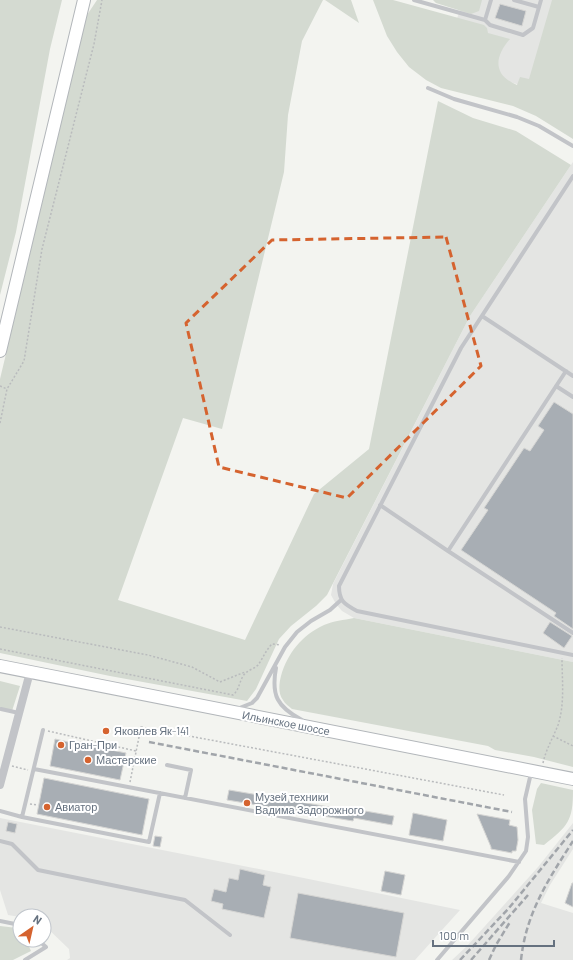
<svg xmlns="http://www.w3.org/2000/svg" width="573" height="960" font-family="Barlow,sans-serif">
	<rect width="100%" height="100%" fill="#f3f4f0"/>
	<path fill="#e4e5e3" d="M464,0h95l-27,89 -37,-12 -39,-56z
		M573,162v500l-219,-44 -12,-7 -6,-7 -5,-9 2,-11 137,-268z
		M0,818l289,57 171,35 -45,50h-348l3,-2 -1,-9 -25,-24v-9h-24v1l-12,-2 -8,-25z
		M573,823v26l-23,36 -9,18 32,10v47h-121l15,-14 71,-79z"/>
	<path fill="#d4dad1" d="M0,0h62l-12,49 -34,183 -16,63z
		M97,0h226l-21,41 -14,74 -4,57 -62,257 -39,-11 -65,182 127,40 69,-146 55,-45 69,-348 35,17 43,13 55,34 -101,151 -143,279 -11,11 -25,20 -12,13 -23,50 -9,12 -137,-25 -110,-23v-274l87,-364z
		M325,0h26l8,23z
		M373,0h20l91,25 3,3 1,5 22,6c-16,18 -17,36 7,46l3,-8 9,2 23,-79h21v139l-37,-23 -23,-10 -72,-18 -15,-8 -17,-13 -12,-15 -10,-16z
		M433,0h49l-3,11 -8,3 -35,-11z
		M354,618l219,44v105l-39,-10 -39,-7 -7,-4 -196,-37c-3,-3 -7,-5 -9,-9 -5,-6 -4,-16 -2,-24 6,-22 21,-41 43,-51 9,-4 20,-5 30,-7z
		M0,681l20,5 -8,25 -12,-3z
		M541,783l32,7c0,31 -5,36 -29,55l-8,-1 -4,-34 5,-21z
		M0,926l17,2 3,3v9h6l5,11 -18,9h-13z"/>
	<path fill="#a8aeb4" stroke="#d5d5d3" d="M500,4l26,7 -4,15 -27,-8z
		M554,402l19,12v215l-19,-13 2,-3 -95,-63 27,-40 -4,-2 40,-60 6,3 14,-21 -6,-4z
		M550,622l22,14 -8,12 -21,-15z
		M55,739l22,5 3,-2 13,2 3,3 30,6 -6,27 -70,-14z
		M44,778l105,21 -7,36 -105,-21z
		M229,790l136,23v-2l29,5 -2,9 -38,-7 -1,3 -126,-21z
		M413,813l34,7 -4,21 -34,-6z
		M477,814l33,6 -1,5 8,2 1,13 -2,11h-4v2l-21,-4v-2z
		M8,822l9,2 -2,9 -9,-2z
		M155,836l7,1 -2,10 -7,-1z
		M240,869l25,6 -2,10 8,2 -7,31 -42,-9 1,-5 -12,-3 3,-12 12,3 3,-14 9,2z
		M385,871l20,4 -4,20 -20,-4z
		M572,883h1v24l-8,-4z
		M298,893l106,20 -8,44 -106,-19z"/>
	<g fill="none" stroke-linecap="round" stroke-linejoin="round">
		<g stroke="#b2b6ba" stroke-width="14">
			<path id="secondary" d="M0,351l84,-351
				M0,666l573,113"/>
		</g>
		<path stroke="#b9bbbd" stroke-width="1.5" stroke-dasharray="2 2" stroke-linecap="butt" d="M0,386l7,3
			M0,423l7,-34 17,-28 18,-112 52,-205 8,-44
			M0,627l148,28 44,12 28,15 25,-10
			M0,649l233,46c6,-5 6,-12 10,-19 4,-6 11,-7 15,-11 5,-7 8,-15 14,-21l8,1
			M48,731l88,20
			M553,736l20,10
			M543,763c3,-14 10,-25 15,-38 7,-21 4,-45 4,-67
			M12,766l16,4
			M130,782l11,-55 363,68
			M30,804l8,1"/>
		<path stroke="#c2c4c8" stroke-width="4" d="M414,0l71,20 5,5 33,10 10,-7 6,-21
			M514,0l25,7 2,-7
			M485,20l6,-20
			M428,88l26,11 63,18 22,9 34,20
			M573,176l-112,172 -122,238c0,15 5,18 18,25l216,44
			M482,316l91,60
			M556,386l17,11
			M380,505l68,46 118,-180
			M448,551l125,82
			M276,668c-5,27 1,39 26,52
			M1,709l18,4
			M237,709l15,-6 5,-5 28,-51 12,-15 14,-11 19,-11 11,-10
			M167,765l24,5 -6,28
			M34,769l485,93
			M0,811l22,6 127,25 11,-49
			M22,817l21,-87
			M0,841l12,3 26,26 147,30 45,35
			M0,921l20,4
			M25,960l21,-13 -8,-7
			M437,960l72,-84 17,-25 2,-14 -3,-38 6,-26"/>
		<path stroke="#c2c4c8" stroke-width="8" d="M0,785l30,-113"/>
		<use href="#secondary" stroke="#fff" stroke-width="12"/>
		<path stroke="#a1a5aa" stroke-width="2.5" stroke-dasharray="6 3" stroke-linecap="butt" d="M149,742l363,70
			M460,960l49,-52 64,-78
			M471,960l57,-65
			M489,960l7,-15 14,-23
			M521,960c5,-47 27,-80 52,-119"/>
	</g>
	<path fill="none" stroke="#d5632f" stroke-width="3" stroke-dasharray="8 5" stroke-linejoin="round" d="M446,237l35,129 -134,132 -128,-31 -33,-144 86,-83z"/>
	<g fill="#d5632f" stroke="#fff" stroke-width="1.5">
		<circle cx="106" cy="731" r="4"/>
		<circle cx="61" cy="745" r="4"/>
		<circle cx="88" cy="760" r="4"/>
		<circle cx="247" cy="803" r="4"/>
		<circle cx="47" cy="807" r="4"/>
	</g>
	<g text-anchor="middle" stroke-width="4" stroke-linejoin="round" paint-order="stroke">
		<g font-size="11" fill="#65717f" stroke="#fff">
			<text transform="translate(286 723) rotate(11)" y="4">Ильинское шоссе</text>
		</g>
		<g font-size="11" fill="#65717f" stroke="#fff" text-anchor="start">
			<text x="114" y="735">Яковлев Як-141</text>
			<text x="69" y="749">Гран-При</text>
			<text x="96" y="764">Мастерские</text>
			<text x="255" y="801">Музей техники<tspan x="255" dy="13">Вадима Задорожного</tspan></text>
			<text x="55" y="811">Авиатор</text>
		</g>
	</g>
	<g transform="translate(32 928) rotate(34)"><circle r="19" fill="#ffffff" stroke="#c1c6cc"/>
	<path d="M0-3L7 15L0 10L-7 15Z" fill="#d5632f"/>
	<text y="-6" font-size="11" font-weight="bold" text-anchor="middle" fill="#65717f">N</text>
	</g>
	<path d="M433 940v6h121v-6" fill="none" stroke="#65717f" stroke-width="2"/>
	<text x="439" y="940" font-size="12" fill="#65717f" stroke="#ffffff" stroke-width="3" paint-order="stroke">100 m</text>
</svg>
